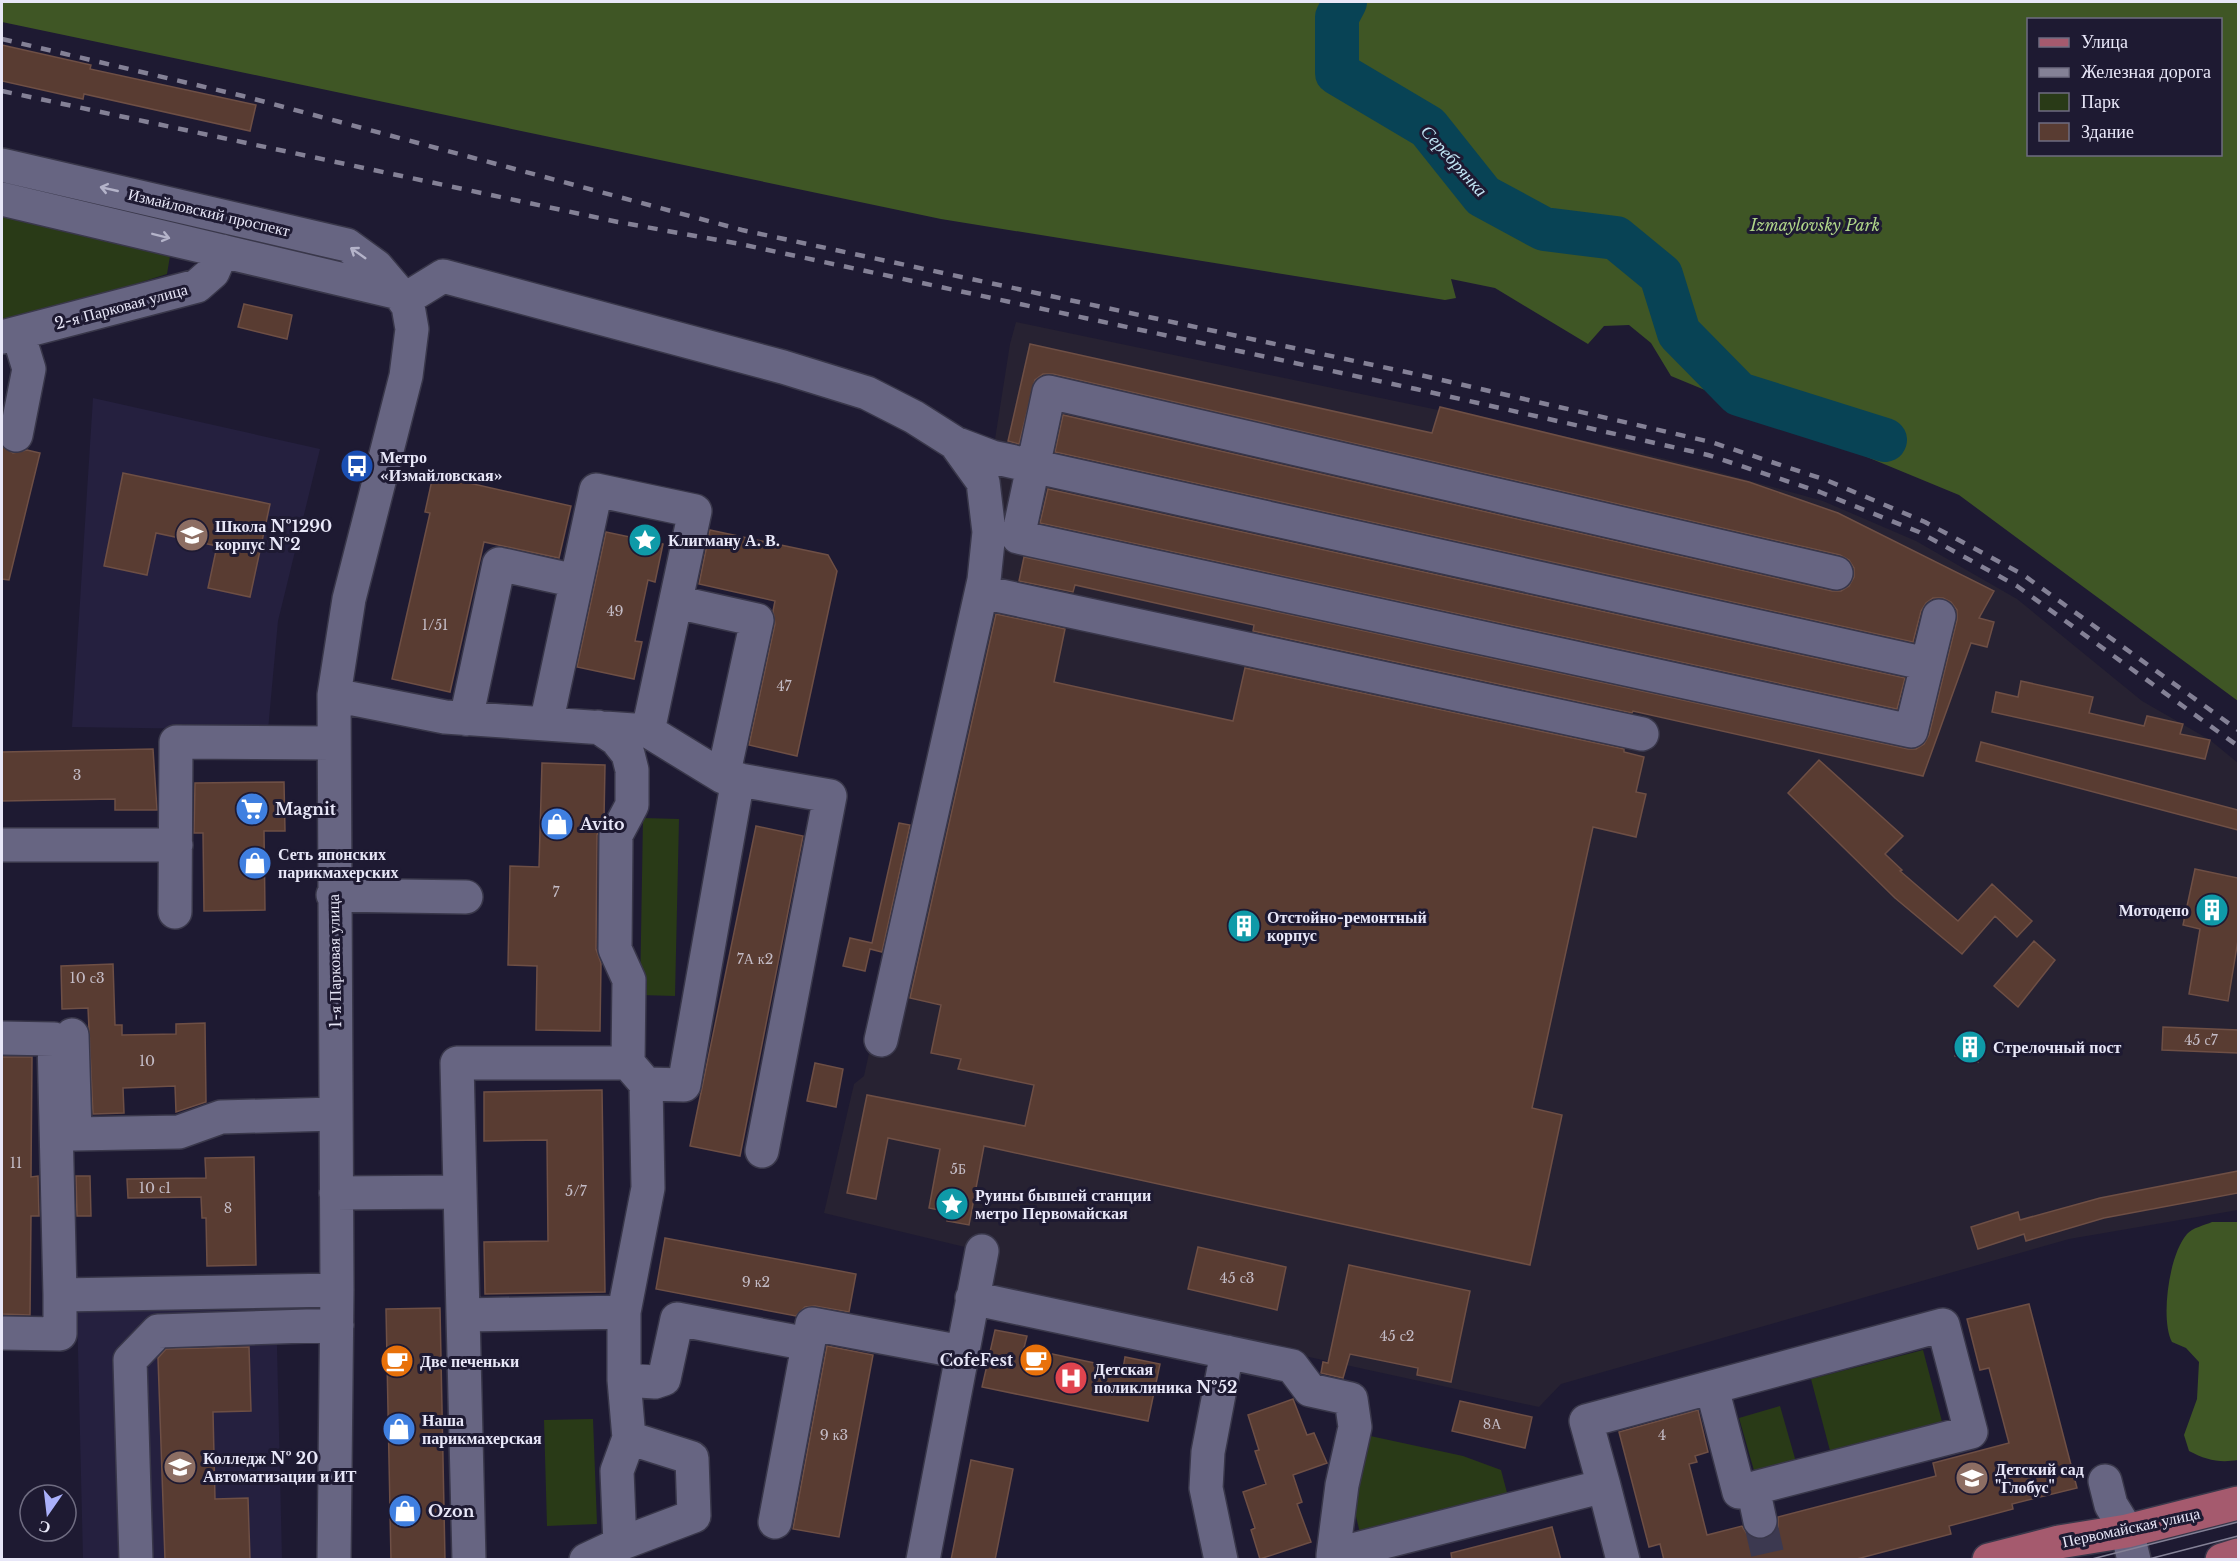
<svg xmlns="http://www.w3.org/2000/svg" width="2240" height="1561" font-family="'Libre Baskerville',serif">
	<rect width="100%" height="100%" fill="#1e1a32"/>
	<path fill="#25203f" d="M93,398l227,51 -42,172 -10,109 -196,-3z
		M276,1305l6,254h-199l-6,-250z"/>
	<path fill="#272232" d="M1016,322l609,127 93,23 105,29 93,40 101,58 125,102 68,39 28,23v447l-169,29 -508,145 -22,23 -548,-119 7,-33 -174,-42 30,-129 10,-8 108,-491 38,-241z"/>
	<path fill="#293a17" d="M2,216l137,31 31,9 -3,18 -165,52z
		M643,818l36,1 -4,177 -35,-1z
		M1923,1350l22,83 -112,29 -22,-83z
		M1780,1406l18,63 -41,12 -18,-63z
		M593,1419l4,105 -50,2 -3,-106z
		M1361,1434l102,22 38,14 9,34 -148,37 -13,-53z"/>
	<path fill="#3f5625" fill-rule="evenodd" d="M2,2h2236v699l-279,-206 -288,-119 -20,-33 -22,-18 -25,1 -16,18 -93,-56 -44,-9 5,19 -11,2 -504,-81 -939,-197zM2028,20h192v134h-192z
		M2212,1222h26v238c-19,3 -32,0 -49,-9l-5,-16 13,-36 2,-37 -13,-14 -14,-6c-12,-22 -3,-88 15,-108 5,-6 18,-9 25,-12z"/>
	<g fill="none" stroke-linecap="round" stroke-linejoin="round">
		<path stroke="#084355" stroke-width="44" d="M1345,2l-8,15v56l91,54 55,69 61,33 72,9 45,37 18,58 60,61 146,46"/>
	</g>
	<path fill="#593c32" stroke="#6e4f45" stroke-width="1.5" d="M2,45l89,20 -1,4 166,36 -6,26 -166,-37 -1,5 -81,-18z
		M244,304l48,11 -5,24 -49,-12z
		M1030,344l402,89 8,-26 309,75 89,31 156,78 -15,27 15,4 -7,25 -16,-4 -48,133 -290,-65 -1,2 -379,-82 1,-6 -179,-40 -2,7 -54,-11 5,-24 884,192h8l8,-5 5,-9 28,-115v-10l-6,-8 -8,-4h-10l-7,5 -5,8 -8,31 -858,-190 8,-37 769,176h9l8,-5 5,-9v-9l-5,-8 -9,-5 -787,-181h-10l-8,6 -16,64 -11,-3z
		M2,446l11,7 14,-3 13,3 -31,127 -7,-1z
		M434,471l36,8 -1,4 102,23 -12,52 -75,-16 -34,150 -58,-13 38,-166 -5,-1z
		M123,473l147,31 -20,93 -42,-9 9,-42 -61,-13 -9,42 -43,-9z
		M1048,489l857,189 -8,31 -857,-186z
		M710,530l118,25 9,16 -40,185 -48,-11 26,-121 -2,-13 2,-10 -76,-17z
		M606,532l57,12 -8,38 -7,-2 -13,61 7,1 -8,37 -57,-12z
		M996,614l69,15 -11,53 179,39 12,-53 379,81v3l20,5 -8,35 10,2 -10,43 -43,-10 -61,281 30,7 -32,150 -546,-119 -15,79 -22,-4 2,-9 -20,-4 11,-59 -52,-11 -12,61 -29,-6 20,-98 158,31 9,-41 -76,-16 3,-10 -30,-6 10,-48 -31,-7z
		M2021,681l72,16 -4,16 55,13 3,-10 36,8 -3,10 30,6 -5,19 -213,-47 4,-20 22,5z
		M1981,742l257,68v20l-262,-69z
		M153,749l4,61h-42v-11l-113,2v-49z
		M1819,760l84,76 -18,18 17,16 -2,1 58,50 34,-37 40,37 -15,16 -22,-21 -33,38 -67,-56 -107,-105z
		M542,763l63,2 -1,53 -7,17 -1,114 5,14 -1,68 -64,-1 1,-64 -29,-1 2,-99 29,1z
		M284,782l1,49h-21l1,79 -61,1 -1,-78h-9l1,-50z
		M899,823l11,2 -28,127 -12,-3 -5,22 -22,-5 7,-28 22,5z
		M756,826l47,10 -63,320 -50,-10z
		M2195,869l43,9v62l-10,61 -39,-7 11,-65 -17,-4z
		M2034,941l21,19 -37,47 -24,-21z
		M113,964l2,61h7v10l54,-1v-10l29,-1 1,79 -30,10 -1,-26 -52,2 1,25 -31,1 -5,-106 -26,1 -1,-43z
		M2163,1027l75,3v23l-76,-3z
		M1962,1033l22,6 -6,23 -23,-6z
		M2,1057h30l-1,120 7,-1 1,40h-8l-1,99 -28,-1z
		M815,1063l28,6 -7,38 -29,-6z
		M602,1090l3,202 -120,2 -1,-52 64,-1 -1,-101 -63,1v-49z
		M254,1157l2,108 -49,1 -1,-48h-4l-1,-21 -73,1 -1,-19 79,-1 -1,-20z
		M2238,1171v22l-134,25 -78,23 -2,-7 -46,15 -7,-22 47,-15 2,8 80,-22z
		M76,1176h14l1,40h-14z
		M665,1238l191,36 -7,38 -34,-6 -10,1 -9,9 -140,-27z
		M1198,1247l88,20 -9,43 -89,-21z
		M1349,1265l121,26 -19,91 -34,-7 1,-7 -68,-14 -7,24 -22,-5 2,-11 5,1z
		M2029,1304l48,184 -65,16 1,5 -64,17 2,8 -98,26h-189l-4,-16 -11,3 -30,-115 79,-22 10,42 -13,4 2,6 -8,2 18,71 35,-9 5,8 7,5h10l9,-5 5,-7v-10l158,-41 -3,-13 76,-20 -20,-75 -9,2 -13,-51z
		M440,1308l5,252h-54l-5,-251z
		M995,1330l32,6 -3,12 99,21 2,-12 35,7 -12,57 -166,-34z
		M827,1346l46,9 -34,182 -46,-8z
		M249,1347l2,64 -38,1 2,87 33,-1 2,62h-85l-7,-202 8,-9z
		M1293,1399l14,36 7,-2 13,30 -34,12 9,27 -5,2 14,38 -51,17 -9,-29 4,-2 -12,-36 23,-8 -11,-33 4,-1 -11,-35z
		M1460,1401l72,16 -7,31 -73,-17z
		M971,1460l42,9 -18,91h-44z
		M1552,1527l9,33h-109l-1,-7z"/>
	<g fill="none" stroke-linecap="round" stroke-linejoin="round">
		<path stroke="#3c3950" stroke-width="33" stroke-dasharray="33 16" stroke-linecap="butt" d="M1760,1521l9,39"/>
		<g stroke="#39374a" stroke-width="36">
			<path id="minor" d="M2,165l345,80 29,21 23,27 9,13 4,23 -6,47 -57,223 -15,96 3,595 -3,270
				M2,199l397,94
				M404,300l39,-24 340,91 84,26 47,24 41,26 37,14 935,207
				M2,337l195,-51 16,-14 9,-21
				M16,435l13,-66 -11,-36
				M1836,573l-787,-181 -31,145 893,194 28,-115
				M982,592l660,142
				M676,602l81,18 -34,157
				M334,695l111,22 203,14 75,46 107,19 -68,355
				M466,719l33,-155 77,17
				M546,724l50,-234 99,21 -47,220
				M598,727l18,12 12,15 4,16v35l-16,30 -1,114 14,31 -1,83 18,21 2,104 -24,124 -161,3 -6,-252h171
				M2,845h174
				M333,895l133,2
				M175,912l1,-170 156,1
				M72,1035l3,99 104,-2 42,-15 114,-3
				M2,1038l52,1 6,256
				M881,1040l103,-460 5,-48 -6,-50 -28,-39
				M646,1084l38,1 54,-306
				M336,1193l124,-1
				M972,1298l320,68 18,24 41,9 4,28 -13,58 -9,70
				M624,1312v68l31,2 9,-3 13,-60 131,25
				M463,1315l6,245
				M2,1333l58,1v-39l277,-5
				M2105,1481l6,24 16,26 7,29
				M1604,1486l-18,-65 357,-96 28,107 -232,60 -27,-104
				M1753,1488l7,33
				M775,1522l37,-198 150,28
				M620,1544l74,-28 -2,-58 -63,-20 -5,-58
				M136,1560l-6,-200 28,-29 179,-6
				M586,1560l34,-16 -3,-73 12,-33
				M923,1560l59,-309
				M1221,1560l-15,-72 2,-36 19,-100
				M1333,1560v-5l271,-69 19,74"/>
		</g>
		<g stroke="#39374a" stroke-width="36">
			<path id="major" d="M1989,1560l70,-18 68,-11 111,-28
				M2222,1560l16,-5"/>
		</g>
		<use href="#minor" stroke="#676582" stroke-width="33"/>
		<use href="#major" stroke="#a55a6e" stroke-width="33"/>
		<path stroke="#848196" stroke-width="1.5" d="M2088,1560l150,-38
			M2145,1560l93,-24"/>
		<path stroke="#848196" stroke-width="4.5" stroke-dasharray="10 10" stroke-linecap="butt" d="M2,39l241,57 499,134 678,145 291,67 115,38 99,42 97,52 216,156
			M2,91l616,131 122,22 676,145 292,66 112,37 99,40 98,54 221,160"/>
	</g>
	<defs><path id="oneway-shaft" d="M-6 0H5M1.5-3L5.5 0L1.5 3" fill="none" stroke-width="1.6" stroke-linecap="round" stroke-linejoin="round" transform="scale(1.5)"/></defs>
	<g stroke="#b4b3c9">
		<use href="#oneway-shaft" transform="translate(109 189) rotate(-167)"/>
		<use href="#oneway-shaft" transform="translate(161 236) rotate(14)"/>
		<use href="#oneway-shaft" transform="translate(358 253) rotate(-145)"/>
	</g>
	<defs>
		<g id="bus-disc" transform="scale(1.725)"><circle r="9.5" fill="#1a4fb4" stroke="#1e1a32"/><path d="M-5-6H5V4H4V6H2V4H-2V6H-4V4H-5ZM-3.5-4V0h7V-4ZM-3.5 1.2v1.5H-2V1.2ZM2 1.2v1.5H3.5V1.2Z" fill="#fff"/></g>
		<g id="school-disc" transform="scale(1.725)"><circle r="9.5" fill="#8d6e63" stroke="#1e1a32"/><path d="M0-5L7-2L0 1L-7-2ZM-4 1L0 2.5L4 1V4Q0 6-4 4Z" fill="#fff"/></g>
		<g id="sight-disc" transform="scale(1.725)"><circle r="9.5" fill="#0f9aa8" stroke="#1e1a32"/><path d="M0-6L1.8-2.2L6-1.7L2.9 1.2L3.7 5.4L0 3.3L-3.7 5.4L-2.9 1.2L-6-1.7L-1.8-2.2Z" fill="#fff"/></g>
		<g id="supermarket-disc" transform="scale(1.725)"><circle r="9.5" fill="#3f7fe0" stroke="#1e1a32"/><path d="M-6-5.5h2.5l.6 2H6L4.5 2H-2.5L-4.4-4H-6ZM-1.5 3.2a1.3 1.3 0 1 0 .1 0ZM3 3.2a1.3 1.3 0 1 0 .1 0Z" fill="#fff"/></g>
		<g id="shop-disc" transform="scale(1.725)"><circle r="9.5" fill="#3f7fe0" stroke="#1e1a32"/><path d="M-5-2.5h2.3a2.7 3.5 0 0 1 5.4 0H5L5.5 6h-11ZM-1.5-2.5h3a1.5 2.3 0 0 0-3 0Z" fill="#fff"/></g>
		<g id="building-disc" transform="scale(1.725)"><circle r="9.5" fill="#0f9aa8" stroke="#1e1a32"/><path d="M-4-6H4V6H1V3H-1V6H-4ZM-2.5-4.3h1.7v1.8h-1.7ZM.8-4.3h1.7v1.8H.8ZM-2.5-1h1.7V.8h-1.7ZM.8-1h1.7V.8H.8Z" fill="#fff"/></g>
		<g id="cafe-disc" transform="scale(1.725)"><circle r="9.5" fill="#e8710a" stroke="#1e1a32"/><path d="M-5.5-4.5H6V0H3Q3 3.5 0 3.5H-2.5Q-5.5 3.5-5.5 0ZM3-3.2v2h1.7v-2ZM-6 4.5H4V6H-6Z" fill="#fff"/></g>
		<g id="hospital-disc" transform="scale(1.725)"><circle r="9.5" fill="#e0444e" stroke="#1e1a32"/><path d="M-5-5h3v3.5h4V-5h3V5h-3V1.5h-4V5h-3Z" fill="#fff"/></g>
		<g id="university-disc" transform="scale(1.725)"><circle r="9.5" fill="#8d6e63" stroke="#1e1a32"/><path d="M0-5L7-2L0 1L-7-2ZM-4 1L0 2.5L4 1V4Q0 6-4 4Z" fill="#fff"/></g>
	</defs>
	<g fill-rule="evenodd">
		<use href="#bus-disc" x="357" y="466"/>
		<use href="#school-disc" x="192" y="535"/>
		<use href="#sight-disc" x="645" y="540"/>
		<use href="#supermarket-disc" x="252" y="809"/>
		<use href="#shop-disc" x="557" y="824"/>
		<use href="#shop-disc" x="255" y="863"/>
		<use href="#building-disc" x="2212" y="910"/>
		<use href="#building-disc" x="1244" y="926"/>
		<use href="#building-disc" x="1970" y="1047"/>
		<use href="#sight-disc" x="952" y="1204"/>
		<use href="#cafe-disc" x="1036" y="1360"/>
		<use href="#cafe-disc" x="397" y="1361"/>
		<use href="#hospital-disc" x="1071" y="1378"/>
		<use href="#shop-disc" x="399" y="1429"/>
		<use href="#university-disc" x="180" y="1467"/>
		<use href="#school-disc" x="1972" y="1478"/>
		<use href="#shop-disc" x="405" y="1511"/>
	</g>
	<g text-anchor="middle" stroke-width="6" stroke-linejoin="round" paint-order="stroke">
		<g font-size="14" fill="#c4bcc6">
			<text x="615" y="616">49</text>
			<text x="435" y="630">1/51</text>
			<text x="784" y="691">47</text>
			<text x="77" y="780">3</text>
			<text x="556" y="897">7</text>
			<text x="755" y="964">7А к2</text>
			<text x="87" y="983">10 с3</text>
			<text x="2201" y="1045">45 с7</text>
			<text x="147" y="1066">10</text>
			<text x="16" y="1168">11</text>
			<text x="958" y="1174">5Б</text>
			<text x="155" y="1193">10 с1</text>
			<text x="576" y="1196">5/7</text>
			<text x="228" y="1213">8</text>
			<text x="1237" y="1283">45 с3</text>
			<text x="756" y="1287">9 к2</text>
			<text x="1397" y="1341">45 с2</text>
			<text x="1492" y="1429">8А</text>
			<text x="834" y="1440">9 к3</text>
			<text x="1662" y="1440">4</text>
		</g>
		<g font-size="16" fill="#e8e7f8" stroke="#1e1a32">
			<text transform="translate(209 212) rotate(13)" y="6">Измайловский проспект</text>
			<text transform="translate(121 306) rotate(-15)" y="6">2-я Парковая улица</text>
			<text transform="translate(334 961) rotate(-91)" y="6">1-я Парковая улица</text>
			<text transform="translate(2131 1527) rotate(-12)" y="6">Первомайская улица</text>
		</g>
		<g font-size="16" font-style="italic" fill="#afd589" stroke="#1e1a32">
			<text x="1815" y="231">Izmaylovsky Park</text>
		</g>
		<g font-size="16" font-weight="bold" fill="#e8e7f8" stroke="#1e1a32" text-anchor="start">
			<text x="380" y="463">Метро<tspan x="380" dy="18">«Измайловская»</tspan></text>
			<text x="215" y="532">Школа №1290<tspan x="215" dy="18">корпус №2</tspan></text>
			<text x="668" y="546">Клигману А. В.</text>
			<text x="275" y="815">Magnit</text>
			<text x="580" y="830">Avito</text>
			<text x="278" y="860">Сеть японских<tspan x="278" dy="18">парикмахерских</tspan></text>
			<text x="2189" y="916" text-anchor="end">Мотодепо</text>
			<text x="1267" y="923">Отстойно-ремонтный<tspan x="1267" dy="18">корпус</tspan></text>
			<text x="1993" y="1053">Стрелочный пост</text>
			<text x="975" y="1201">Руины бывшей станции<tspan x="975" dy="18">метро Первомайская</tspan></text>
			<text x="1013" y="1366" text-anchor="end">CofeFest</text>
			<text x="420" y="1367">Две печеньки</text>
			<text x="1094" y="1375">Детская<tspan x="1094" dy="18">поликлиника №52</tspan></text>
			<text x="422" y="1426">Наша<tspan x="422" dy="18">парикмахерская</tspan></text>
			<text x="203" y="1464">Колледж № 20<tspan x="203" dy="18">Автоматизации и ИТ</tspan></text>
			<text x="1995" y="1475">Детский сад<tspan x="1995" dy="18">"Глобус"</tspan></text>
			<text x="428" y="1517">Ozon</text>
		</g>
		<g font-size="18" font-style="italic" fill="#c2e6f5" stroke="#1e1a32">
			<text transform="translate(1454 161) rotate(48)" y="6">Серебрянка</text>
		</g>
	</g>
	<rect width="2240" height="1561" fill="none" stroke="#e8e7f8" stroke-width="6"/>
	<rect x="2027" y="18" width="195" height="138" fill="#1e1a32" stroke="#6f6c81" stroke-width="1.5"/>
	<rect x="2039" y="38" width="30" height="9" fill="#a55a6e" stroke="#6f6c81" stroke-width="1.5"/>
	<text x="2081" y="48" font-size="18" fill="#e8e7f8">Улица</text>
	<rect x="2039" y="68" width="30" height="9" fill="#848196" stroke="#6f6c81" stroke-width="1.5"/>
	<text x="2081" y="78" font-size="18" fill="#e8e7f8">Железная дорога</text>
	<rect x="2039" y="93" width="30" height="18" fill="#293a17" stroke="#6f6c81" stroke-width="1.5"/>
	<text x="2081" y="108" font-size="18" fill="#e8e7f8">Парк</text>
	<rect x="2039" y="123" width="30" height="18" fill="#593c32" stroke="#6f6c81" stroke-width="1.5"/>
	<text x="2081" y="138" font-size="18" fill="#e8e7f8">Здание</text>
	<g transform="translate(48 1513) rotate(194)"><circle r="28" fill="#1e1a32" stroke="#6f6c81" stroke-width="1.5"/>
	<path d="M0-4.5L10 22L0 15L-10 22Z" fill="#aab0fb"/>
	<text y="-9" font-size="16" font-weight="bold" text-anchor="middle" fill="#e8e7f8">С</text>
	</g>
</svg>
